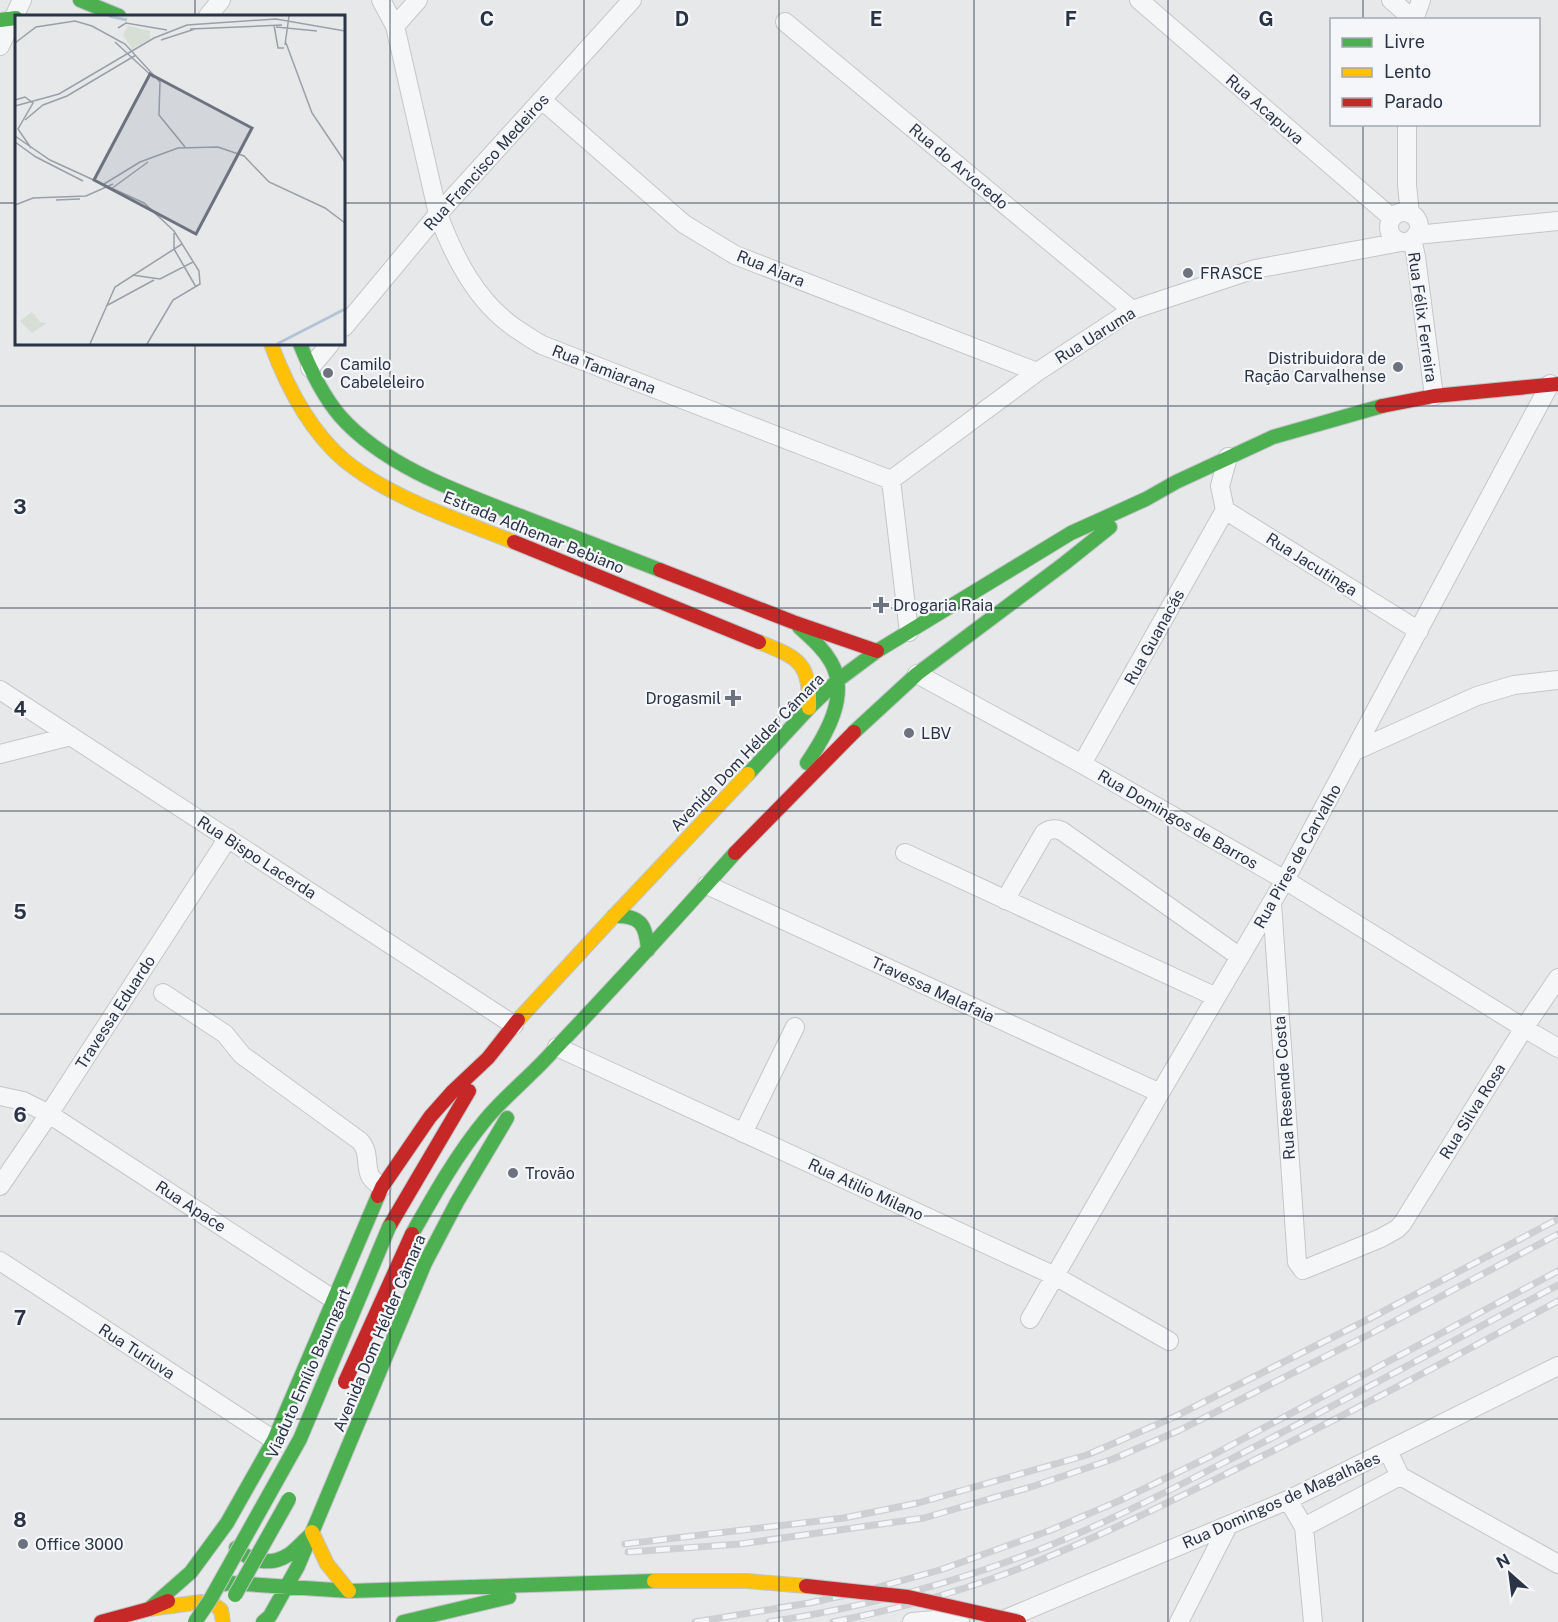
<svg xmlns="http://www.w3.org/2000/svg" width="1558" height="1622" font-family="'Public Sans',sans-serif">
	<rect width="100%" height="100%" fill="#e6e8ea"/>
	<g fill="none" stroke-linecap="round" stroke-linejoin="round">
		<g stroke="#c4c6c8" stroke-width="20">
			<path id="street" d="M381,0l14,26 43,188c16,43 38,87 77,114 9,6 18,12 27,17l349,135
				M1139,0l253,218
				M1391,0l23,20
				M208,16l13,-16
				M1414,20l7,-20
				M785,22l347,288
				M395,26l23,-26
				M0,46l22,-46
				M542,100l142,124 51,31 302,117
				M1407,124v61l3,29
				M1389 227a15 15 0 1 1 30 0a15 15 0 1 1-30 0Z
				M1416,235l142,-14
				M1412,239l4,18 18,139
				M344,327l94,-113 194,-214
				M310,368l20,-24
				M1228,457l-8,29 5,24 194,121
				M891,480l146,-108 95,-62 123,-41 146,-27
				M891,480l18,152
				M917,674l165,90 203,116 239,148 34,20
				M0,690l514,335
				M1355,751l122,-55 37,-11 44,-5
				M0,754l71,-18
				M1082,764l143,-254
				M905,853l311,144
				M707,885l453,208
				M1005,900l39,-67c6,-4 11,-5 18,-2l178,126
				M1272,903l25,359 6,8 78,-32 16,-9 5,-5 122,-196 34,-50
				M163,993l62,41 17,21 118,86c10,11 5,23 10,35 3,5 8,8 12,11
				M557,1047l498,229 114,65
				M0,1096l23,5 26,13 284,185
				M743,1133l52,-106
				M0,1186l49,-72 179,-276
				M0,1261l274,179
				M1030,1319l130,-226 125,-213 265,-496
				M1388,1451l12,25 158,88
				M1288,1500l16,27 9,95
				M1304,1527l96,-51
				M1003,1620l285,-120 270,-134
				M912,1622l23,-2 25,2
				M1179,1622l49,-96"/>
		</g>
		<g stroke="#c2c5c8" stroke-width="16">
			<path id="fast" d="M80,0l39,16
				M0,20l16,-2
				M300,344c10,25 22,51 40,72 45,51 121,77 183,101 46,18 92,36 137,53
				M799,627c12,11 24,21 32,35 19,33 -5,73 -24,101
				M854,732l63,-58 148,-111 45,-36
				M748,774l61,-66 29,-28 39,-29 194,-118 75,-34 30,-17 97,-45 109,-31
				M614,916c27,-1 32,9 34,34
				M412,1234c22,-39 45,-80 74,-115 20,-24 46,-44 67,-68 62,-65 122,-131 182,-198
				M236,1548c14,14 35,18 52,7 8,-5 14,-13 21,-19
				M220,1585l10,-2 119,8 305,-10
				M149,1609l42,-37 36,-49 47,-83 104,-244
				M263,1622l7,-6 28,-50 127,-303 32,-61 50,-84
				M403,1622l106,-25"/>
		</g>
		<g stroke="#c2c5c8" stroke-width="16">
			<path id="slow" d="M271,344c16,43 38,86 73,116 46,38 115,60 170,82
				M759,642c40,16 51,20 50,66
				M518,1020l96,-104 134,-142
				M312,1532l15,32 22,27
				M654,1581h93l59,5
				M149,1609l52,-7 11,1 9,7 2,12"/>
		</g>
		<g stroke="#c2c5c8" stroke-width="16">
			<path id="jam" d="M1382,406l52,-10 124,-12
				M514,542l245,100
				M660,570l133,52 84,29
				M735,853l119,-121
				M378,1196l4,-9 48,-70 23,-26 35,-33 30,-38
				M389,1227l80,-136
				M101,1622l48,-13 19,-8"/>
		</g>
		<use href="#street" stroke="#f5f6f7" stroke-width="18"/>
		<use href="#fast" stroke="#4caf50" stroke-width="14"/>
		<use href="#slow" stroke="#ffc107" stroke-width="14"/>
		<use href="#jam" stroke="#c62828" stroke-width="14"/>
		<g stroke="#cecfd2" stroke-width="7">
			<path id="rail" d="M625,1544l219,-26 74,-15 169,-48 87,-38 193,-97 191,-101
				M628,1552l112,-8 184,-26 110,-32 79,-27 67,-29 192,-97 186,-99
				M695,1622l114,-19 55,-12 76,-21 111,-40 70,-30 88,-43 349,-186
				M769,1622c77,-12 155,-31 229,-57 78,-27 153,-65 227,-103 112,-57 222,-118 333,-177
				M833,1622c45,-9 89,-20 132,-34 91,-30 178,-73 263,-115 111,-54 221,-113 330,-172"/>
		</g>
		<use href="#rail" stroke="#f4f6f9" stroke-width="4.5" stroke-dasharray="14" stroke-linecap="butt"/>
		<g stroke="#c2c5c8" stroke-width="16" stroke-linecap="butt">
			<path id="fast-bridge" d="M235,1595l54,-96
				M195,1622l15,-22 90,-161 89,-212"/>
		</g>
		<g stroke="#c2c5c8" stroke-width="16" stroke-linecap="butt">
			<path id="jam-bridge" d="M345,1382l67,-148
				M806,1586l102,11 111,25"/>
		</g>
		<use href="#fast-bridge" stroke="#4caf50" stroke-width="14"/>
		<use href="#jam-bridge" stroke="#c62828" stroke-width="14"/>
	</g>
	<path fill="none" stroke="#2b3445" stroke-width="1.5" stroke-opacity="0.55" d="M195,0v16M390,0v1622M584,0v1622M779,0v1622M974,0v1622M1168,0v1622M1363,0v20M1363,124v1498M0,203h16M344,203h1214M195,344v1278M0,406h1558M0,608h1558M0,811h1558M0,1014h1558M0,1216h1558M0,1419h1558"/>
	<g fill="#6c737f" stroke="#f4f6f9" stroke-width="2">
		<circle cx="1188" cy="273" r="6"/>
		<circle cx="1398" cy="367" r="6"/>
		<circle cx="328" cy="373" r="6"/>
		<path d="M878 596h6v6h6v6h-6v6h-6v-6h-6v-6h6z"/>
		<path d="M730 689h6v6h6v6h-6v6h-6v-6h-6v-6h6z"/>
		<circle cx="909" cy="733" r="6"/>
		<circle cx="513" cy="1173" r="6"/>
		<circle cx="23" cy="1544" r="6"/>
	</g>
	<g text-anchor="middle" stroke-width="4.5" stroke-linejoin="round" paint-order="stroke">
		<g font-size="16" fill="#2b3445" stroke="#f4f6f9">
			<text transform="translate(1265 109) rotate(41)" y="6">Rua Acapuva</text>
			<text transform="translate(486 162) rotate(-48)" y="6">Rua Francisco Medeiros</text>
			<text transform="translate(959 166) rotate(40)" y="6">Rua do Arvoredo</text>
			<text transform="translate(771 268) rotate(22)" y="6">Rua Aiara</text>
			<text transform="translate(1423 317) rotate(82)" y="6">Rua Félix Ferreira</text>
			<text transform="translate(1095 335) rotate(-32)" y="6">Rua Uaruma</text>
			<text transform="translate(604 369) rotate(21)" y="6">Rua Tamiarana</text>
			<text transform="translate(534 532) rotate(22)" y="6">Estrada Adhemar Bebiano</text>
			<text transform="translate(1312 564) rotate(32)" y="6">Rua Jacutinga</text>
			<text transform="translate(1154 637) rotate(-61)" y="6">Rua Guanacás</text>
			<text transform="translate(747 752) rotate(-46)" y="6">Avenida Dom Hélder Câmara</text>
			<text transform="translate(1178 819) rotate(30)" y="6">Rua Domingos de Barros</text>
			<text transform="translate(1297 856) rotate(-61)" y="6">Rua Pires de Carvalho</text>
			<text transform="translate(257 857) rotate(33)" y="6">Rua Bispo Lacerda</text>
			<text transform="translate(933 989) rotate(25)" y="6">Travessa Malafaia</text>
			<text transform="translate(115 1012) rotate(-57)" y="6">Travessa Eduardo</text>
			<text transform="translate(1284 1088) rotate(-94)" y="6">Rua Resende Costa</text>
			<text transform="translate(1472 1111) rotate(-58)" y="6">Rua Silva Rosa</text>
			<text transform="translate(866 1189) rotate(25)" y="6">Rua Atilio Milano</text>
			<text transform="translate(191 1206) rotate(33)" y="6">Rua Apace</text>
			<text transform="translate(379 1333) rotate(-67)" y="6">Avenida Dom Hélder Câmara</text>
			<text transform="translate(137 1351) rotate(33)" y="6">Rua Turiuva</text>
			<text transform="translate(308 1373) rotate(-66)" y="6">Viaduto Emílio Baumgart</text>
			<text transform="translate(1281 1500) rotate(-24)" y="6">Rua Domingos de Magalhães</text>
		</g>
		<g font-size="16" fill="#2b3445" stroke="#f4f6f9" text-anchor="start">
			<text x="1200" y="279">FRASCE</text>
			<text x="1386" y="364" text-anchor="end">Distribuidora de<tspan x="1386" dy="18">Ração Carvalhense</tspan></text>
			<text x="340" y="370">Camilo<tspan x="340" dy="18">Cabeleleiro</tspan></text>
			<text x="893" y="611">Drogaria Raia</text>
			<text x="721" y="704" text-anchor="end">Drogasmil</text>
			<text x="921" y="739">LBV</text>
			<text x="525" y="1179">Trovão</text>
			<text x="35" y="1550">Office 3000</text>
		</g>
	</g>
	<g transform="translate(15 15)">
		<rect width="330" height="330" fill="#e6e8ea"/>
		<path d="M113,11l22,5v8l-18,10 -9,-14zM17,297l8,10 7,1 -15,10 -12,-12z" fill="#d6ded6"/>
		<path fill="none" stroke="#b4c4d5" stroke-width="3" d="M94,1l18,4M262,329l68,-35"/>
		<path fill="none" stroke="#9ba0a8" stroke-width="1.5" d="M259,10l4,23h6M261,12l41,4M103,13l8,-5 41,7M175,14l92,-4M146,25l34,-11M100,27l39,36M0,28l21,-16 39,-6 17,5 33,18 35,38 -1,33 26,32M271,28l26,70 33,49M270,30l4,-29M0,85l10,-3 8,6 -15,26 13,19M0,91l44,-12 95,-56 33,-13 89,-6 69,12M10,105l18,-15 24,-9 69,-41M0,121l35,24 94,43 30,28 25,40 1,13 -27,16 -26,44M0,127l21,15 47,24M89,169l36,-22 38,-14 40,-1 26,9 25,26 56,26 20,15M96,174l37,-27M41,185l24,-1M0,190l18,-7 53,-2 27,-12M159,218v16l22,38M117,260l28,4 33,-17M91,291l48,-26M75,329l25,-57 67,-43"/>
		<path fill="#6c737f" fill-opacity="0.15" stroke="#6c737f" stroke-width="3" d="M135,59l102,54 -56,106 -102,-54z"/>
		<rect width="330" height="330" fill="none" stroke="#2b3445" stroke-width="3"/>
	</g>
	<g font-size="20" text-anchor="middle" font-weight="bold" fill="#2b3445" stroke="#f4f6f9" stroke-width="4.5" stroke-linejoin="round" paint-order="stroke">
		<text x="487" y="26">C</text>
		<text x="682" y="26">D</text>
		<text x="876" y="26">E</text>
		<text x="1071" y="26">F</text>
		<text x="1266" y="26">G</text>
		<text x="20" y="514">3</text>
		<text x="20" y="716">4</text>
		<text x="20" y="919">5</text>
		<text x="20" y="1122">6</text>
		<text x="20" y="1325">7</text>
		<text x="20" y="1527">8</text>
	</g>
	<rect x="1330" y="18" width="210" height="108" fill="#f4f6f9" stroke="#a4a8b1" stroke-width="1.5"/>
	<rect x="1342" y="38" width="30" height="9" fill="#4caf50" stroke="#a4a8b1" stroke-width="1.5"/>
	<text x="1384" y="48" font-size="18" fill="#2b3445">Livre</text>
	<rect x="1342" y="68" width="30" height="9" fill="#ffc107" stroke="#a4a8b1" stroke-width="1.5"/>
	<text x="1384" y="78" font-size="18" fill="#2b3445">Lento</text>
	<rect x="1342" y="98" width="30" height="9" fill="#c62828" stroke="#a4a8b1" stroke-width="1.5"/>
	<text x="1384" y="108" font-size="18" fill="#2b3445">Parado</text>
	<g transform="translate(1510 1574) rotate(332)" stroke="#f4f6f9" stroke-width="4.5" paint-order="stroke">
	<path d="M0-4.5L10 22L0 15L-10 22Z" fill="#2b3445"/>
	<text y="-9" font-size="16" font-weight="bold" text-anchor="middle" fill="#2b3445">N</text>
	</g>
</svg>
